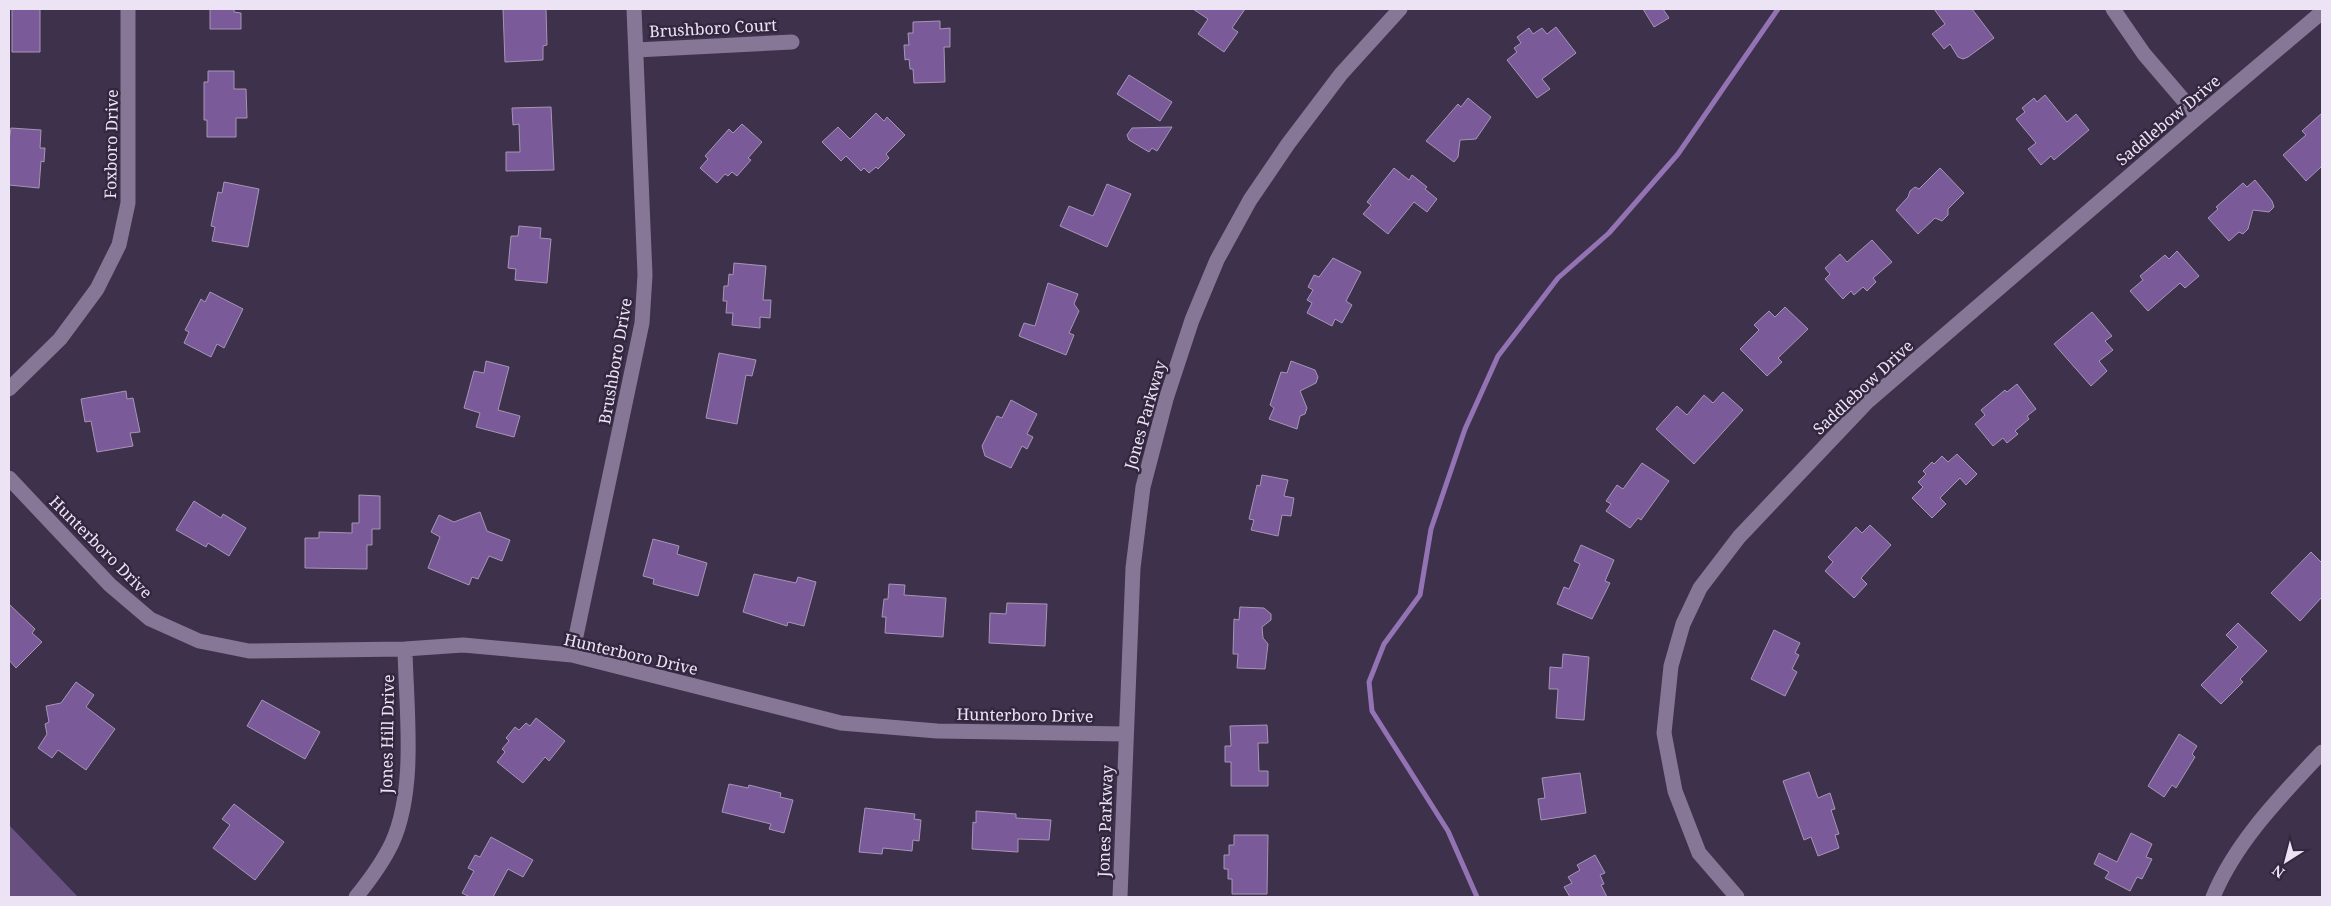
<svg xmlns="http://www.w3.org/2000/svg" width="2331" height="906" font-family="'Noto Serif',serif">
	<rect width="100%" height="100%" fill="#3e314b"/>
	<path fill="#685080" d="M9,825l69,72h-69z"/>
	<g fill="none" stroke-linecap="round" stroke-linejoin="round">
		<path stroke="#9473b4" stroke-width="5" d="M1477,897l-29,-66 -76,-120 -3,-29 15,-38 36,-49 11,-66 34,-100 33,-73 60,-78 51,-45 69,-79 100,-145"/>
	</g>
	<path fill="#7a5a99" stroke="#a596b6" d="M12,9h28v43h-28z
		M210,9h24v3l7,1v16h-31z
		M503,9h43l1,36 -4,1v14l-38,2z
		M1193,9h52l-13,19 6,4 -14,20 -26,-18 10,-15z
		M1643,9h20l6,9 -15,9z
		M1934,9h38l22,29 -26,19 -5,2 -5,-2 -8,-13 -6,5 -12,-15 13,-10z
		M940,21v8l10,-1v19h-6l1,35 -31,1 -1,-14h-3l-1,-10 -4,1 -1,-15h5l-1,-12h5v-11z
		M1556,27l20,26 -34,26 8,10 -13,9 -30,-38 10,-8 -3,-4 7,-5 -4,-6 12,-9 4,6 9,-6 5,6z
		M208,71h26v18h12l1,29h-11v19h-29v-17h-3v-38h4z
		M1129,75l43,27 -12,19 -43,-27z
		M2045,95l22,27 9,-8 13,16 -35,30 -3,-4 -10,9 -13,-16 8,-6 -20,-24 9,-7 -3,-4 12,-10 3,4z
		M1468,98l23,19 -15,22 -16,1 -2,17 -4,5 -28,-21 32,-37 3,3z
		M551,107l3,63 -48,1v-19h14l-1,-28 -6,1 -1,-17z
		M876,113l8,8 3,-4 18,18 -19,19 3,4 -11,11 -2,-2 -7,6 -5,-5 -3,3 -15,-15 -5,5 -19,-19 16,-15 12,12z
		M2322,113v53l-16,15 -23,-26 23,-20 -4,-4z
		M742,124l20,18 -14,16 3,2 -14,16 -5,-4 -4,4 -3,-2 -8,9 -17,-15 8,-9 -3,-3 24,-27 4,4z
		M1172,127l-15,24 -5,-3 -3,4 -20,-12 -2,-5 5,-7z
		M11,128l30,2 -1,18h5l-1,14 -3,-1 -2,27 -30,-3v-44z
		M1394,168l15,12 3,-5 15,12 -2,2 12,10 -10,13 -13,-10 -26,32 -25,-20 8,-9 -4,-3z
		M1940,168l24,25 -16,16v6l-6,6 -7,-3 -17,16 -22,-24 12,-13 2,-6 5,-4 4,2z
		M2255,180l17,21 2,6 -5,5 -16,-2 -5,19 -5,5 -4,-2 -10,9 -21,-23 10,-9 -2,-2 27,-24 4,4z
		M224,182l35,7 -11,58 -36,-6 3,-14 -4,-1 7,-34 4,1z
		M1107,184l24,10 -24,53 -47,-21 9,-20 24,10z
		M519,226l22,2 -1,10 11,1 -4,44 -32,-3 1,-11 -8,-1 3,-32h7z
		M1872,240l20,22 -19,16 3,4 -9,9 -4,-4 -9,8 -3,-4 -8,8 -18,-20 5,-5 -5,-6 15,-14 7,8z
		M2177,251l22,25 -14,12 -5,-5 -32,28 -18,-20 13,-11 -3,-4 25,-21 4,4z
		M1333,258l28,14 -15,29 6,4 -10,18 -7,-4 -3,7 -25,-13 5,-10 -5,-3 6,-10 -5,-3 6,-12 5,2z
		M734,263l32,3 -3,34h8l-1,18 -10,-1v11l-28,-3 1,-12h-7l1,-12h-4l1,-15h4l1,-12 4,1z
		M1048,283l30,11 -4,10 5,7 -10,22 5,2 -8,20 -47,-19 5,-13 11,3z
		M210,292l33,17 -19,39 -7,-4 -6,13 -27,-14 5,-11 -4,-2 16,-31 4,3z
		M1785,307l23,22 -30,29 4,4 -15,14 -27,-27 19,-19 -5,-5 15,-14 6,6z
		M2092,312l20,24 -7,5 8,9 -14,11 8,10 -16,15 -37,-42z
		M719,353l37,7 -4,16 -6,-1 -9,49 -31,-6z
		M486,361l23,6 -11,43 22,6 -6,21 -38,-10 4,-14 -16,-5 10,-37 10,2z
		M1291,361l24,9 3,7 -2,6 -16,8 7,17 -2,6 -5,2 -3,13 -28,-10 5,-11 -4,-3 11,-33 6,1z
		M2017,384l19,25 -9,7 2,3 -14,12 3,3 -11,9 -4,-5 -10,8 -18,-22 10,-9 -4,-5 24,-20 2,2z
		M126,391l1,8 6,-1 7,34 -10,1 3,13 -36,6 -6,-31 -6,1 -4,-23z
		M1723,392l20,18 -49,54 -38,-35 21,-23 10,9 17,-20 9,8z
		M1011,400l26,14 -10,20 6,3 -6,12 -5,-3 -11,22 -26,-12 -3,-10 15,-30 5,2z
		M1957,454l20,20 -11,11 -6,-7 -20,20 6,6 -14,14 -20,-20 11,-11 -5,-5 8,-8 -3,-3 9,-9 2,2 8,-8 6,6z
		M1642,463l27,18 -28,39 -3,-2 -8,10 -24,-17 5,-7 -5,-3 11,-16 6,4z
		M1262,475l26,5 -4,16 10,2 -3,18 -9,-1 -4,21 -27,-6 3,-10 -5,-1 8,-34 3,1z
		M359,495l21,1v33h-8v16h-5v24l-62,-1v-30h14v-6l33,1v-10h7z
		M194,501l27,17 2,-4 23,14 -17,28 -21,-13 -2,4 -30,-17z
		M480,512l7,19 23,9 -8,21 -13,-5 -11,23 -6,-2 -3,8 -41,-17 12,-31 -9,-5 8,-17 15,7z
		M1870,525l21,20 -30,33 6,6 -13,14 -29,-27 8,-9 -5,-5 28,-30 6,6z
		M653,539l26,7 -2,8 30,9 -9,33 -45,-12 1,-5 -11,-3z
		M1581,545l33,15 -9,21 5,2 -18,36 -35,-15 7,-17 5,2 11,-25 -6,-3z
		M2311,552l11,11v34l-22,24 -29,-28z
		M754,574l42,9 2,-6 18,5 -12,44 -16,-4 -1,4 -44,-14z
		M889,584l16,1 -1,10 42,3 -3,39 -58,-4 1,-16h-4l2,-18h4z
		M1007,603l40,1 -2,42 -56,-3 1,-30 16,1z
		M9,604l26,25 -3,4 10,9 -26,26 -7,-8z
		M1240,607l24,1 7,6v6l-9,7 1,11 5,6 -3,25 -28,-1 1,-14h-5l1,-35 5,1z
		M2238,623l29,28 -27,28 3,3 -22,22 -20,-19 37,-38 -12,-12z
		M1774,630l26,13 -5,10 4,2 -7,14 5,3 -12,24 -34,-17z
		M1563,654l26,3 -5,63 -28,-2 2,-29h-9l1,-22 12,1z
		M76,682l18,13 -8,12 29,22 -29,41 -28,-20 -6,8 -14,-10 9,-14 -2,-10 4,-2 -3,-16 15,-3z
		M262,700l58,32 -15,27 -58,-33z
		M536,718l29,23 -16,20 -4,-4 -22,26 -26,-21 8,-10 -3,-3 7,-8 -3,-3 9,-11 4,3 7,-7 4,3z
		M1267,725l1,18h-10l1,28h9v15h-37v-24h-6v-16h6l-1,-20z
		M2179,734l18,12 -5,8 3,3 -19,31 -4,-3 -8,12 -16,-11z
		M1809,772l9,26 12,-5 5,16 -4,1 8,24 -4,1 4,13 -21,8 -7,-19 -7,3 -21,-59z
		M1580,773l6,40 -45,7 -3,-21 7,-1 -3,-20z
		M729,784l19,4 1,-3 32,8 -1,4 13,3 -9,33 -15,-4 2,-5 -49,-12z
		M234,804l50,38 -29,38 -42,-32 17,-23 -8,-6z
		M865,808l50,6 -1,5 7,1 -2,21 -6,-1 -1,11 -29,-3 -1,6 -23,-2z
		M976,811l40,3v4l35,2 -2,20 -31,-1v13l-46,-3 1,-27 3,1z
		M2131,833l21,11 -6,13 6,2 -10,20 -5,-2 -7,14 -25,-13 4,-6 -15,-8 5,-11 18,9z
		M1234,835h34l-1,59h-35v-15h-4v-10h-4v-14h5v-10h5z
		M491,837l42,23 -10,17 -15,-8 -15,28h-23l-8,-4 12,-22 -6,-3 7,-13 5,2z
		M1595,855l10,18 -5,2 4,9 -3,1 6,12h-37l-6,-10 8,-4 -4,-6 12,-7 -3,-5z"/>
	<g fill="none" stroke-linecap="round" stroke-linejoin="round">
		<path stroke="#867796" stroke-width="15" d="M2113,9l31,45 54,63
			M636,50l156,-8
			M9,389l51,-50 37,-50 22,-44 9,-42v-194
			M9,478l101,107 40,34 49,22 50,10 156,-2 58,-4 109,10 269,68 96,8 188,3
			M572,655l70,-332 3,-48 -11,-266
			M356,897c13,-16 27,-35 36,-54 25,-55 14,-135 13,-194
			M1120,897l13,-329 10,-81 23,-88 26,-79 25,-60 33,-60 38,-56 53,-70 59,-65
			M1737,897l-38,-44 -24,-62 -11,-58 7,-67 12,-42 17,-36 39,-51 128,-135 331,-285 124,-105
			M2213,897c23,-56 69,-102 109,-145"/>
	</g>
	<g text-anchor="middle" stroke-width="5" stroke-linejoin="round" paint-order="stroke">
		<g font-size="16" fill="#ece4f5" stroke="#332740">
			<text transform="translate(713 28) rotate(-3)" y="6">Brushboro Court</text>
			<text transform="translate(2168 120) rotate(-40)" y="6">Saddlebow Drive</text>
			<text transform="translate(111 144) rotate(-89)" y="6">Foxboro Drive</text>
			<text transform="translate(615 361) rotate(-80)" y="6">Brushboro Drive</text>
			<text transform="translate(1863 387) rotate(-43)" y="6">Saddlebow Drive</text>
			<text transform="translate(1145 415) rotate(-74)" y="6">Jones Parkway</text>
			<text transform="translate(101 547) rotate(45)" y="6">Hunterboro Drive</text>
			<text transform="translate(631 654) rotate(13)" y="6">Hunterboro Drive</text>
			<text transform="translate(1025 715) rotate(1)" y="6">Hunterboro Drive</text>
			<text transform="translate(387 734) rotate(-89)" y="6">Jones Hill Drive</text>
			<text transform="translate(1105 821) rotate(-88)" y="6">Jones Parkway</text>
		</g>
	</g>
	<rect width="2331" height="906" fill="none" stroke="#ece4f5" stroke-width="20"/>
	<g transform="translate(2286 861) rotate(216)" stroke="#332740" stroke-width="4" paint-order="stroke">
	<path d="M0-4L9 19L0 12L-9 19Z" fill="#ece4f5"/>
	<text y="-8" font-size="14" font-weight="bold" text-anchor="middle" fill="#ece4f5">N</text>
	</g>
</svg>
